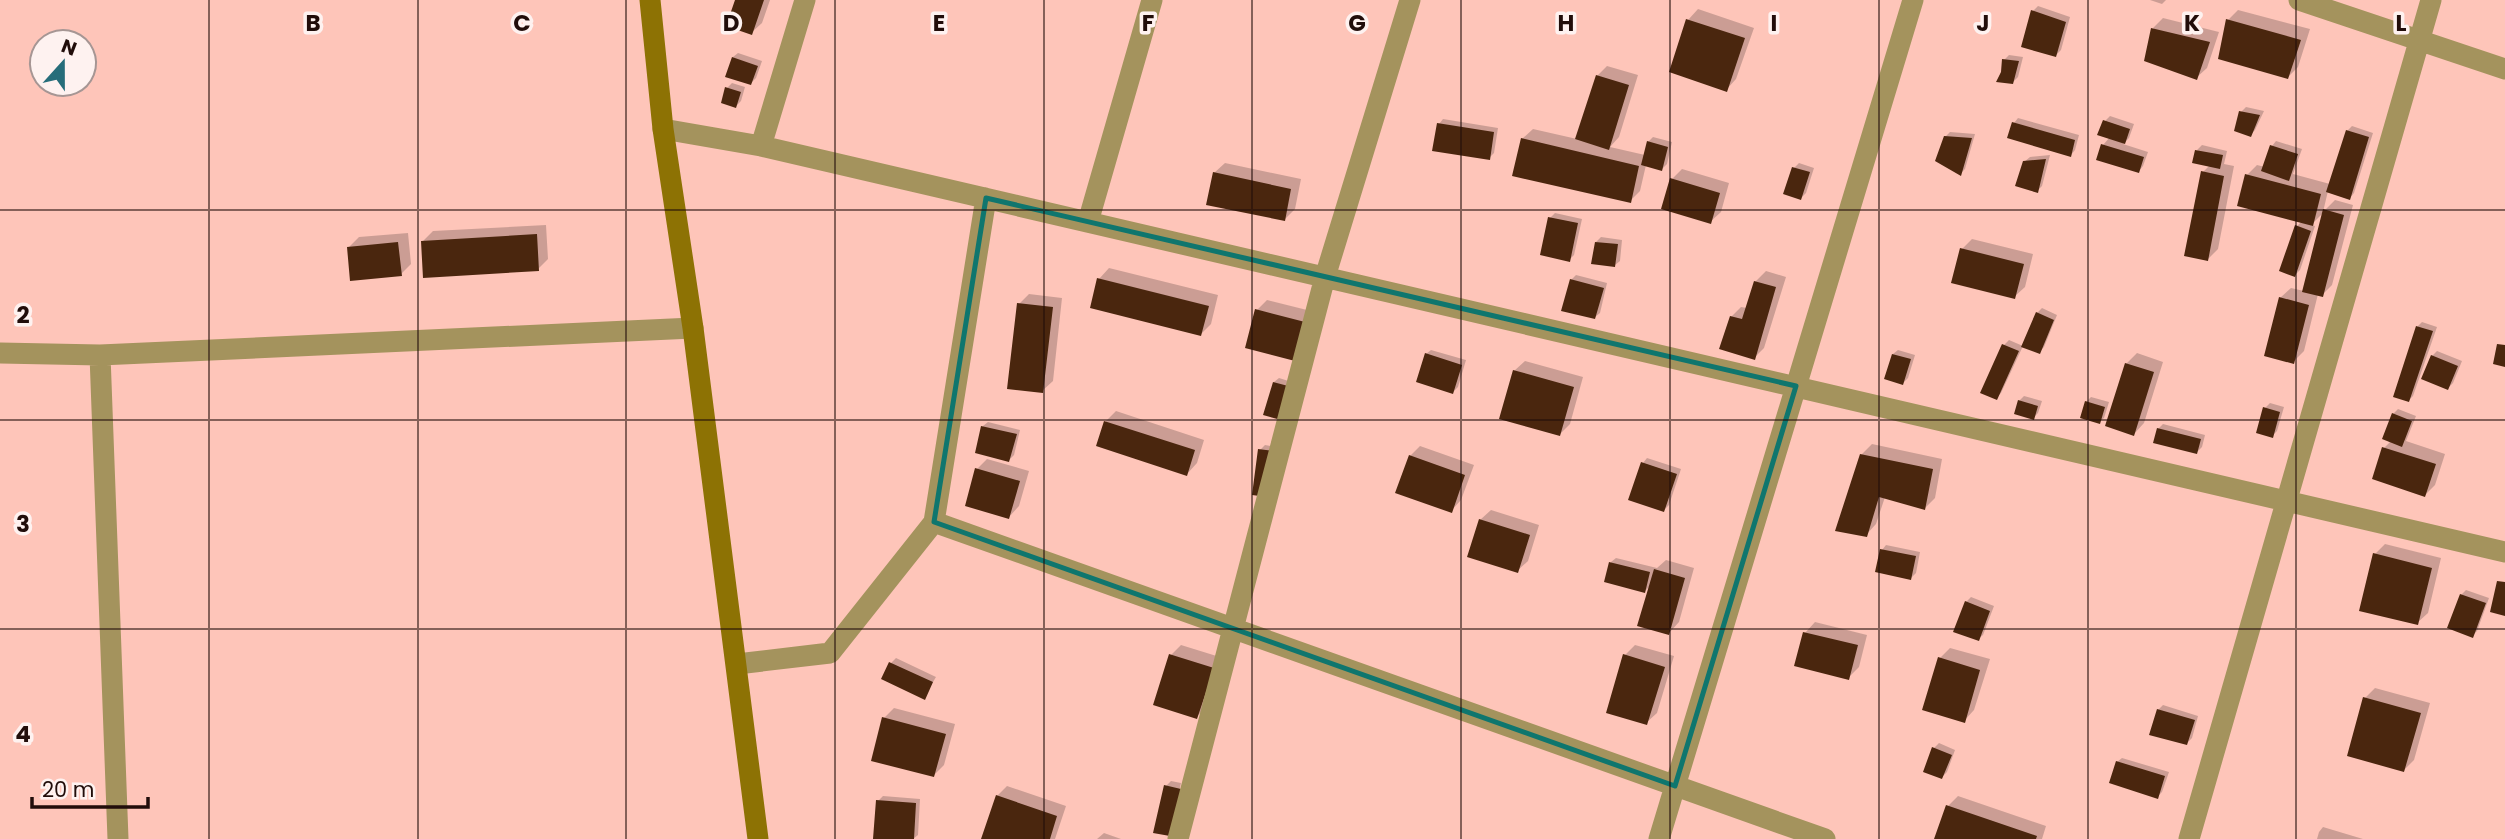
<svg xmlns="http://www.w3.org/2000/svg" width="2505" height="839" font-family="Poppins,sans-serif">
	<rect width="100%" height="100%" fill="#fec5b9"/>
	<path fill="#0003" d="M737,0h33l-8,23 -11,10z
		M2150,0h16l-4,4z
		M2038,6l32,11 -9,33 -5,5 -33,-9 10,-35z
		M1698,9l56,19 -18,51 -10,11 -38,-70z
		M2238,10l72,19 -12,38 -10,10 -60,-57z
		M2163,18l56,14 -12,36 -11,10 -43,-50z
		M738,53l24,8 -6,17 -5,5 -18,-26z
		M2009,55l14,2 -5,20 -5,5 -11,-9 2,-13z
		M1607,66l31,9 -19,62 -9,10 35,8 3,-13 5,-5 19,5 -5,22 -5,5 -16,-4 -6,26 -10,10 -108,-62 11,-10 44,10 20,-63z
		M732,83l13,4 -4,14 -5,5 -9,-18z
		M2246,107l18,4 -9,19 -5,5 -9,-23z
		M2110,116l24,8 -5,14 -6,6 25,8 -5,14 -4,5 -40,-13 4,-13 7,-8 -5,-16z
		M2018,118l61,17 -4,15 -4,5 -57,-32z
		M1443,119l55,9 -4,25 -5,5 -50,-34z
		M2352,126l21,7 -19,60 -4,5 -22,-7 -5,21 12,-12 18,5 -21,80 -10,10 -4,-1 -14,57 -11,11 -13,-64 11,-10 13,3 20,-79 -13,13 4,1 -15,44 -5,5 2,-49 5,-5 -55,-46 10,-10 8,2 7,-21 4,-5 26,8 -9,25 37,10 17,-53z
		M1950,132l25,2 -10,35 -5,5 -15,-37z
		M2202,145l25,6 -3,13 10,2 -16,83 -10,10 -5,-87 7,-7 -13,-15z
		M2050,155l-8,31 -5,5 -13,-29 6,-5z
		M1225,163l76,16 -6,30 -11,11 -70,-47z
		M1799,163l15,5 -8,25 -5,5 -7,-30z
		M1682,169l47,14 -8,29 -11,10 -38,-43z
		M1555,213l27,6 -8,36 -5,5 -19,-42z
		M546,225l2,34 -10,10 -116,-27 11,-11z
		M408,233l3,31 -10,10 -53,-26 11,-11z
		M1601,237l21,3 -2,21 -5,4 -19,-23z
		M1972,239l61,15 -8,33 -11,10 -52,-48z
		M1109,268l109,27 -7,29 -10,10 -102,-55z
		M1766,271l20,6 -22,71 -10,10 -23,-41 10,-10 6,1 8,-26z
		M1576,275l31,8 -7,30 -5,4 -24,-37z
		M1029,294l33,4 -9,83 -11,10 -23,-87z
		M1267,300l48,12 -10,36 -48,-38z
		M2042,308l15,7 -13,32 -5,5 -2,-39z
		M2422,322l15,5 -24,69 -4,4 9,-74z
		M2009,340l14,6 -22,47 -5,5 8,-53z
		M1431,350l35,10 -8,27 -5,5 -27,-38z
		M1898,350l17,5 -7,23 -5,5 -10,-29z
		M2437,351l25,10 -9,22 -5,5 -16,-32z
		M2137,353l26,9 -19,61 -10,11 -8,-70z
		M1525,361l58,16 -13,47 -10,10 -46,-63z
		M1279,378l16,5 -10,31 -11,-32z
		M2024,396l18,5 -4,12 -5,5 -14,-17z
		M2091,397l18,5 -5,16 -5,4 -13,-20z
		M2270,403l14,4 -7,24 -5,5 -7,-28z
		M2398,409l18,7 -10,25 39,13 -10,31 -10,10 -41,-47 7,-7 2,-27z
		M1116,411l88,29 -7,23 -10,11 -89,-29 8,-24z
		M988,422l32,8 -6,25 -5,5 -32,-8 6,-26z
		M2163,424l42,11 -3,12 -5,5 -39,-23z
		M1872,444l70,15 -7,39 -10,10 -40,-11 -9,27 -10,11 -5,-80z
		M1265,445l12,2 -6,44 -11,-41z
		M1420,446l54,19 -13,35 -10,11 -41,-55z
		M1647,458l34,11 -12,36 -5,5 -21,-47z
		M987,459l42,12 -10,35 -10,11 -32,-48z
		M1491,510l48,15 -11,36 -11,10 -37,-51z
		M2385,544l56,14 -13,55 -11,10 -42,-69z
		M1886,545l34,7 -4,21 -5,5 -29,-28z
		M1616,558l41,10 9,-8 28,8 -15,54 -10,11 -18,-48 -6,6 -39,-10 5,-19z
		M2466,590l23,8 -12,33 -5,5 -11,-41z
		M1971,597l23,9 -11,29 -5,4 -12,-37z
		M1815,622l52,13 -8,32 -11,11 -43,-45z
		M1181,645l42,13 -16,49 -11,10 -25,-62z
		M1635,645l39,11 -17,57 -11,10 -21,-68z
		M1950,648l40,11 -16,51 -10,11 -24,-63z
		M896,658l40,19 -12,20 -33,-34z
		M2375,688l55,15 -16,57 -10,10 -39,-72z
		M2163,705l35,11 -6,22 -5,5 -29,-33z
		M894,708l61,16 -11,41 -10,10 -50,-57z
		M1939,743l16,7 -8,22 -5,5 -17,-6 9,-23z
		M2122,758l47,14 -7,20 -5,5 -40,-35z
		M1171,781l10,2 -11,48 -4,-45z
		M1007,786l59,20 -11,33h-73l15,-43z
		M883,796l37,3 -2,36 -5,4h-11l-24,-38z
		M1958,796l88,30 -4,13h-106l12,-33z
		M2323,827l40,12h-46l2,-7z
		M1104,833l17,6h-24z"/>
	<path fill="#4a260e" d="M735,0h29l-12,35 -26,-9z
		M2031,10l35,12 -10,35 -35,-10z
		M1686,19l59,19 -18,54 -58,-20z
		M2226,19l75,21 -13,39 -70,-20z
		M2151,28l59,14 -13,38 -53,-19z
		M732,57l26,9 -7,19 -26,-8z
		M2002,59l17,2 -6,23 -17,-2 5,-10z
		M1596,75l33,10 -20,65 -34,-11z
		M725,87l16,5 -5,16 -15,-5z
		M2239,111l21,4 -9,22 -17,-6z
		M2103,120l27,9 -5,15 -28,-9z
		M2012,122l63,18 -4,17 -64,-19z
		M1437,123l57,9 -4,28 -58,-9z
		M2346,130l23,7 -19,63 -24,-8z
		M1944,136l28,2 -11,38 -26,-15z
		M1521,138l118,28 -8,37 -119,-27z
		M1647,141l21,6 -6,24 -21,-6z
		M2101,144l43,13 -5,16 -43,-13z
		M2270,145l28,9 -9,27 -28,-10z
		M2195,150l28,5 -3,14 -28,-6z
		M2046,159l-8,34 -23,-7 8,-25z
		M1792,167l18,5 -9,28 -18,-6z
		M2201,171l23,5 -16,85 -24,-5z
		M1213,172l78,17 -6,32 -79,-16z
		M2245,174l76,20 -8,32 -76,-20z
		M1670,178l50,15 -9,31 -50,-15z
		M2323,209l21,6 -21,82 -21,-5z
		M1548,217l30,6 -8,39 -30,-7z
		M2295,225l16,6 -16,46 -16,-6z
		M537,234l2,37 -116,7 -2,-37z
		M398,242l4,34 -52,5 -3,-34z
		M1595,242l23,2 -3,23 -24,-3z
		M1960,248l64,16 -9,35 -64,-16z
		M1097,278l112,28 -8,30 -111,-28z
		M1570,279l34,9 -9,31 -34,-8z
		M1754,281l22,6 -21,73 -36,-11 11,-33 12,3z
		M2279,297l30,8 -15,59 -30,-8z
		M1017,303l36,4 -10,86 -36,-4z
		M1255,309l50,13 -10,39 -50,-13z
		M2036,312l18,8 -14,34 -19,-7z
		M2416,326l17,5 -24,71 -16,-5z
		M2002,344l17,7 -22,49 -17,-7z
		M2497,344l8,1v22l-12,-3z
		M1425,353l37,12 -9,29 -37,-12z
		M1892,354l19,5 -8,26 -19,-6z
		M2431,355l27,11 -10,24 -27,-11z
		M2125,363l29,9 -20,64 -29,-10z
		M1513,370l61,17 -14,49 -61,-17z
		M1273,382l19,5 -11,33 -18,-5z
		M2018,400l20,6 -4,14 -20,-6z
		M2085,401l20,6 -5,17 -20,-6z
		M2263,407l17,5 -7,26 -17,-5z
		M2392,413l20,8 -10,26 -20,-8z
		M1104,421l91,29 -8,26 -91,-30z
		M981,426l36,8 -8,28 -34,-9z
		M2157,428l44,11 -4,15 -44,-11z
		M2382,447l54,17 -11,33 -53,-18z
		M1258,449l15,2 -6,46 -15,-2z
		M1860,454l73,15 -8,41 -46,-13 -12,40 -32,-6z
		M1409,455l56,20 -13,38 -57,-20z
		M1641,462l36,12 -13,38 -36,-12z
		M975,468l45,13 -11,38 -44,-13z
		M1479,519l51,16 -12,38 -51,-16z
		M1880,549l36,7 -5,24 -36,-8z
		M2373,553l59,15 -14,57 -59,-14z
		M1609,562l41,10 -5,21 -41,-11z
		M1654,569l31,9 -16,57 -32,-9z
		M2497,581l8,1v34l-15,-4z
		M2460,594l26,9 -13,35 -26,-10z
		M1965,601l25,10 -11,30 -26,-9z
		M1803,632l55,13 -9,35 -55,-14z
		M1169,654l45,14 -17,51 -44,-14z
		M1623,654l42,13 -18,58 -41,-12z
		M1938,657l42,13 -15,53 -43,-13z
		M889,662l44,20 -8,18 -44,-21z
		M2363,697l58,16 -17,59 -57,-16z
		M2157,709l38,11 -8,25 -38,-10z
		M882,717l64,17 -12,43 -63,-16z
		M1932,747l20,8 -10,24 -19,-7z
		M2116,761l49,15 -7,23 -49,-16z
		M1164,785l17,4 -11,47 -17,-3z
		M996,795l61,21 -7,23h-69z
		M876,800l40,3 -2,36h-41z
		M1946,805l91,31 -1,3h-102z"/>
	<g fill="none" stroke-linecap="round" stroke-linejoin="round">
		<path stroke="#a4935d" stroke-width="21" d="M2299,0l206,69
			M663,129l98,17 1744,406
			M761,146l44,-146
			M1088,222l64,-222
			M0,353l100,2 593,-27
			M100,355l18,484
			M934,522l891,317
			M737,664l93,-11 104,-131 52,-324
			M1178,839l147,-562 85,-277
			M1659,839l254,-839
			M2189,839l242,-839"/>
		<path stroke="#8d7204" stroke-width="21" d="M650,0l13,129 30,199 65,511"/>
	</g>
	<path fill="none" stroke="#0f766e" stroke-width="5" stroke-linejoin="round" d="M986,198l810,188 -121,400 -741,-264z"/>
	<path fill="none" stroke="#210d0a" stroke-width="2" stroke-opacity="0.55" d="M209,0v839M418,0v839M626,0v839M835,0v839M1044,0v839M1252,0v839M1461,0v839M1670,0v839M1879,0v839M2088,0v839M2296,0v839M0,210h2505M0,420h2505M0,629h2505"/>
	<g font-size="23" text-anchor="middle" font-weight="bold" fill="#210d0a" stroke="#fef2f0" stroke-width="7" stroke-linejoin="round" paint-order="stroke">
		<text x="313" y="31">B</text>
		<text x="522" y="31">C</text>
		<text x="731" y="31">D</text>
		<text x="939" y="31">E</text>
		<text x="1148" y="31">F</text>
		<text x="1357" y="31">G</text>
		<text x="1566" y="31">H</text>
		<text x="1774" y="31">I</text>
		<text x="1983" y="31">J</text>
		<text x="2192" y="31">K</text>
		<text x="2401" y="31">L</text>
		<text x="23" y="323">2</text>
		<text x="23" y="532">3</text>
		<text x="23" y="742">4</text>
	</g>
	<g transform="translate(63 63) rotate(21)"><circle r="33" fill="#fef2f0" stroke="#a69694" stroke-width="2"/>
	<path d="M0-5L12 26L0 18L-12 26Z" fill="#266d7a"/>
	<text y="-10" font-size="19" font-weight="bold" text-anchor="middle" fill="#210d0a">N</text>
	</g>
	<path d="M32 797v10h116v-10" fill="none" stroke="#210d0a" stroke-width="3.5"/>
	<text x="42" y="797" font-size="21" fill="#210d0a" stroke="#fef2f0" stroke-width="5" paint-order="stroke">20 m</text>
</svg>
